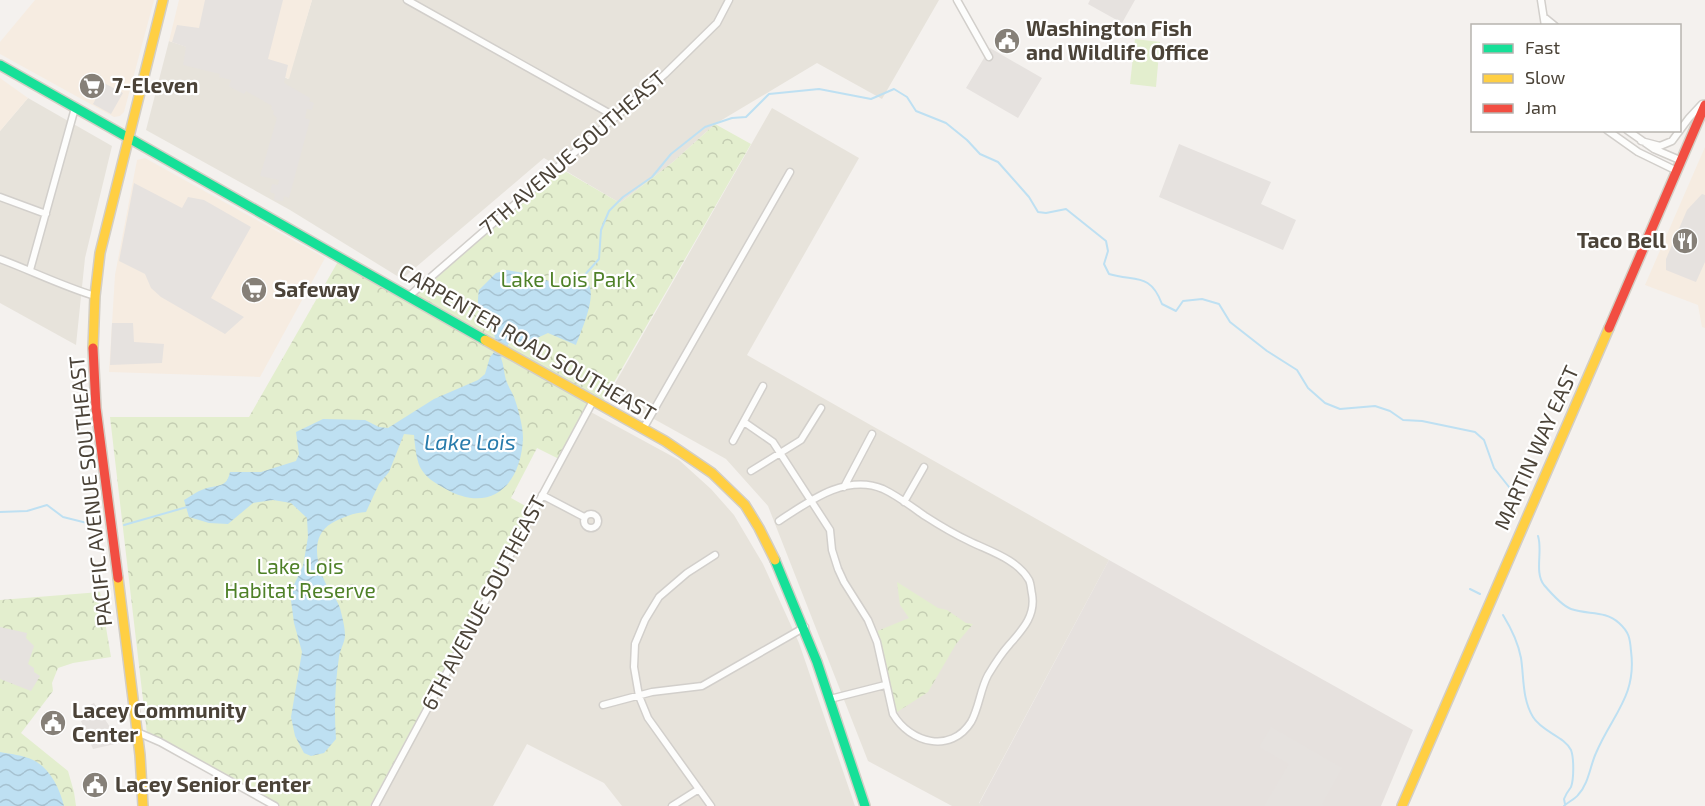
<svg xmlns="http://www.w3.org/2000/svg" width="1705" height="806" font-family="'Exo 2',sans-serif">
	<defs>
		<pattern id="park-crowns" width="20" height="18" patternUnits="userSpaceOnUse" patternTransform="scale(1.5)"><rect width="20" height="18" fill="#e3eece"/><path d="M2 6a3 3 0 1 1 6 0M12 15a3 3 0 1 1 6 0" fill="none" stroke="#c4cdb2"/></pattern>
		<pattern id="water-waves" width="16" height="10" patternUnits="userSpaceOnUse" patternTransform="scale(1.5)"><rect width="16" height="10" fill="#bee0f2"/><path d="M0 5q4-4 8 0t8 0" fill="none" stroke="#a5c1d0"/></pattern>
	</defs>
	<rect width="100%" height="100%" fill="#f4f1ee"/>
	<path fill="#e7e3db" d="M312,0h627l-57,99 -65,-36 -102,61 -42,38 -53,41 -76,-45 -142,121 -112,-69 -144,-80 23,-89 58,19 24,1 37,18z
		M28,98l84,48 -27,112 -9,87 -76,-42v-172z
		M772,108l87,50 -112,197 362,205 -130,243 4,3h-31l-84,-45 -100,-255 -42,-47 -117,-65z
		M589,411l90,49 32,29 23,26 29,49 36,79 56,163h-233l-18,-23 -77,-39 -34,62h-116z"/>
	<path fill="#f6ece1" d="M35,0h119l-30,112 -4,4 -6,1 -114,-63v-12z
		M179,0h133l-23,79 -38,-18 -24,-1 -58,-19z
		M0,78l28,20 -28,33z
		M1705,147v181l-3,-1 -4,-22 -53,-20z
		M145,158l180,100 -65,119 -151,-5 6,-97 22,-115z"/>
	<path fill="#e6e1de" d="M1109,560l304,170 -32,76h-398l-4,-2z"/>
	<path fill="#e3eece" d="M1135,39l25,3 -4,45 -26,-3z"/>
	<path fill="url(#park-crowns)" d="M715,124l36,20 -150,261 -11,-3 -31,57 -22,-11 -26,50 20,11 -161,297h-90l-133,-72 -37,-317h139l91,-159 68,39 150,-130 62,36 53,-41z
		M897,582l41,26 9,2 19,13 7,1 -17,20 -28,48 -34,22 -19,-82 34,-14 -9,-13z
		M100,592l11,65 -38,6 -15,5 -6,15 1,8 -32,42 47,38 6,21 2,14h-76v-206z"/>
	<path fill="#e6e2df" d="M205,0h78l-15,59 20,6 -4,18 26,15 -1,3 5,2 -2,7 -5,-1 -2,9 5,2 -21,78 -5,-2 -1,5 -9,-1 1,-6 -5,-2 2,-8 6,1 1,-5 -19,-4 17,-58 -4,-4 1,-3 -3,-2 1,-3 -26,-15 -2,3 -12,-6 -3,-2 2,-6 -12,-3 1,-3 -37,-9 3,-18 -14,-5 5,-17 22,3z
		M1090,0h45l-13,23 -34,-19z
		M990,48l52,30 -24,40 -52,-30z
		M104,83l19,10 -12,21 -18,-10z
		M1179,144l92,38 -10,22 35,16 -13,30 -124,-53z
		M134,183l48,25 6,-11 16,3 47,27 -40,71 33,19 -19,17 -64,-37 -10,-9 -6,-14 -26,-13z
		M1702,194l3,1v67l-9,20 -30,-12v-11l21,-49z
		M112,323h21l1,19 30,2 -2,19 -52,2z
		M0,627l27,6 -1,5 8,8 -6,18 6,4v4l6,4 -9,15 -31,-12z
		M94,703l16,24 5,17 -22,5 -12,-28 4,-3 3,-12z
		M1271,727l71,41 -20,36 2,2h-60l25,-42 -30,-17z"/>
	<path fill="url(#water-waves)" d="M507,270l28,5 27,12 20,-9c3,2 6,4 7,7 7,14 -8,46 -13,60l-28,-12 -22,10 -16,-2 -9,17c3,8 3,15 5,22 2,6 6,12 8,17 4,11 9,29 9,41 -2,48 -33,77 -79,50 -9,-5 -19,-11 -24,-21 -4,-9 -5,-22 -6,-32l-10,-1 -15,38 -10,12 -13,28c-13,1 -23,5 -34,11 -23,13 -15,42 -6,61 4,8 11,15 14,24 2,8 5,19 5,27 0,7 -5,15 -6,22 -4,27 -5,54 -3,82l-12,14 -13,3 -7,-3 -9,-17 -4,-19 11,-65 -8,-29 -4,-30 13,-27 5,-29 -1,-19 -16,-15 -18,-3 -20,3 -25,21 -19,-1 -20,-6 -5,-17c7,-4 15,-10 23,-12 12,-3 20,-1 23,-16h31l35,-11 3,-7 -3,-22 27,-13 42,1 14,7 9,1 46,-29 44,-19 7,-6 5,-17 5,-6c0,-6 1,-14 -2,-20 -10,-19 -18,-15 -14,-41l17,-17z
		M0,752c10,2 23,3 33,8 17,8 27,29 31,46h-64z"/>
	<g fill="none" stroke-linecap="round" stroke-linejoin="round">
		<path stroke="#bee0f2" stroke-width="2" d="M582,278l17,-19 2,-29 8,-19 14,-14 29,-20 19,-23 34,-27 27,-9 14,-1 23,-23 50,-5 52,10 23,-10 13,8 9,14 30,12 21,17 13,14 18,8 31,35 9,15 8,1 20,-4 40,32 2,10 -4,13 5,10c26,8 41,-2 53,30l14,7 7,-10 19,-2 17,5 11,18 37,29 30,19 11,18 17,15 15,6 35,-3 15,5 13,9 19,1 53,11 9,8 10,28 15,19 5,22
			M0,512l27,-1 20,-6 16,12 32,8
			M124,525l63,-18
			M1538,536c5,15 -4,36 6,49 6,7 19,21 27,24 17,6 34,1 48,14 10,9 11,15 12,28 6,45 -19,64 -35,102 -6,13 -7,30 -18,42 -3,4 -10,7 -14,11
			M1470,589l10,5
			M1503,615c8,13 15,27 18,43 3,19 1,41 12,59 9,15 31,19 38,33 3,8 3,29 0,37 -3,4 -5,7 -7,12l1,5"/>
		<g stroke="#d2cfcb" stroke-width="9">
			<path id="street" d="M407,0l209,117
				M957,0l32,57
				M1541,0l4,26
				M1544,17l11,9
				M1607,130l31,22 39,19
				M1627,130l27,19 28,12
				M1641,141l19,5 12,-5 17,-23 13,-14
				M0,197l46,17
				M0,259c32,12 62,27 95,37
				M30,270l45,-162
				M408,297l257,-223 52,-51 12,-23
				M744,422l29,20 57,88 2,20 6,19 6,13 24,38 9,22 16,72c17,29 58,40 78,8 8,-14 9,-32 17,-47 6,-10 13,-21 21,-30 13,-15 27,-29 23,-51 -1,-4 -1,-10 -3,-14 -12,-21 -40,-29 -60,-39 -15,-7 -30,-16 -44,-25 -13,-9 -27,-20 -42,-27 -37,-16 -75,13 -104,32
				M643,429l147,-257
				M733,441l30,-55
				M751,471l50,-31 20,-32
				M844,487l28,-53
				M542,495l42,22
				M904,502l20,-35
				M584 521a7 7 0 1 1 14 0a7 7 0 1 1-14 0Z
				M830,699l55,-14
				M603,705l49,-13 50,-6 103,-59
				M137,732l23,10 115,64
				M375,806l218,-405
				M672,806l27,-17
				M711,806l-63,-88 -9,-22 -5,-29 1,-23 10,-24 14,-23 28,-24 28,-18"/>
		</g>
		<g stroke="#d3cec5" stroke-width="12">
			<path id="fast" d="M0,65l485,275
				M775,560l42,102 48,144"/>
		</g>
		<g stroke="#d3cec5" stroke-width="12">
			<path id="slow" d="M485,340l180,101 47,32 33,32 14,23 16,32
				M93,348l2,-52 5,-43 63,-253
				M118,578l22,177 3,51
				M1402,806l207,-478"/>
		</g>
		<g stroke="#d3cec5" stroke-width="12">
			<path id="jam" d="M1609,328l96,-223
				M93,348l3,60 22,170"/>
		</g>
		<use href="#street" stroke="#fdfdfc" stroke-width="6"/>
		<use href="#fast" stroke="#16e098" stroke-width="9"/>
		<use href="#slow" stroke="#ffcf43" stroke-width="9"/>
		<use href="#jam" stroke="#f24e42" stroke-width="9"/>
	</g>
	<defs>
		<g id="civic-disc" transform="scale(1.35)"><circle r="9.5" fill="#868078" stroke="#fff"/><path d="M-.6-6.5H3V-4.5H.6V-3L4-1V1h2V6H-6V1h2V-1L-.6-3ZM-1.2 2.5V6h2.4V2.5Z" fill="#fff"/></g>
		<g id="supermarket-disc" transform="scale(1.35)"><circle r="9.5" fill="#868078" stroke="#fff"/><path d="M-6-5.5h2.5l.6 2H6L4.5 2H-2.5L-4.4-4H-6ZM-1.5 3.2a1.3 1.3 0 1 0 .1 0ZM3 3.2a1.3 1.3 0 1 0 .1 0Z" fill="#fff"/></g>
		<g id="restaurant-disc" transform="scale(1.35)"><circle r="9.5" fill="#868078" stroke="#fff"/><path d="M-5-6h1v4h1v-4h1v4h1v-4h1v5L-1.5 .5V6h-2V.5L-5-1ZM5-6V6H3V1.5H1.5Q1.5-4 5-6Z" fill="#fff"/></g>
	</defs>
	<g fill-rule="evenodd">
		<use href="#civic-disc" x="1007" y="41"/>
		<use href="#supermarket-disc" x="92" y="86"/>
		<use href="#restaurant-disc" x="1685" y="241"/>
		<use href="#supermarket-disc" x="254" y="290"/>
		<use href="#civic-disc" x="53" y="723"/>
		<use href="#civic-disc" x="95" y="785"/>
	</g>
	<g text-anchor="middle" stroke-width="4.5" stroke-linejoin="round" paint-order="stroke">
		<g font-size="21" font-weight="bold" fill="#4b4338" stroke="#fff" text-anchor="start">
			<text x="1026" y="36">Washington Fish<tspan x="1026" dy="24">and Wildlife Office</tspan></text>
			<text x="112" y="93">7-Eleven</text>
			<text x="1666" y="248" text-anchor="end">Taco Bell</text>
			<text x="274" y="297">Safeway</text>
			<text x="72" y="718">Lacey Community<tspan x="72" dy="24">Center</tspan></text>
			<text x="115" y="792">Lacey Senior Center</text>
		</g>
		<g font-size="21" fill="#4b4338" stroke="#fff">
			<text transform="translate(573 153) rotate(-41)" y="7">7TH AVENUE SOUTHEAST</text>
			<text transform="translate(527 343) rotate(30)" y="7">CARPENTER ROAD SOUTHEAST</text>
			<text transform="translate(1537 448) rotate(-66)" y="7">MARTIN WAY EAST</text>
			<text transform="translate(91 491) rotate(-96)" y="7">PACIFIC AVENUE SOUTHEAST</text>
			<text transform="translate(484 603) rotate(-62)" y="7">6TH AVENUE SOUTHEAST</text>
		</g>
		<g font-size="21" fill="#4f8128" stroke="#fff">
			<text x="568" y="287">Lake Lois Park</text>
			<text x="300" y="574">Lake Lois<tspan x="300" dy="24">Habitat Reserve</tspan></text>
		</g>
		<g font-size="22" font-style="italic" fill="#297cac" stroke="#fff">
			<text x="470" y="450">Lake Lois</text>
		</g>
	</g>
	<rect x="1471" y="24" width="210" height="108" fill="#ffffff" stroke="#b7b4af" stroke-width="1.5"/>
	<rect x="1483" y="44" width="30" height="9" fill="#16e098" stroke="#b7b4af" stroke-width="1.5"/>
	<text x="1525" y="54" font-size="18" fill="#4b4338">Fast</text>
	<rect x="1483" y="74" width="30" height="9" fill="#ffcf43" stroke="#b7b4af" stroke-width="1.5"/>
	<text x="1525" y="84" font-size="18" fill="#4b4338">Slow</text>
	<rect x="1483" y="104" width="30" height="9" fill="#f24e42" stroke="#b7b4af" stroke-width="1.5"/>
	<text x="1525" y="114" font-size="18" fill="#4b4338">Jam</text>
</svg>
